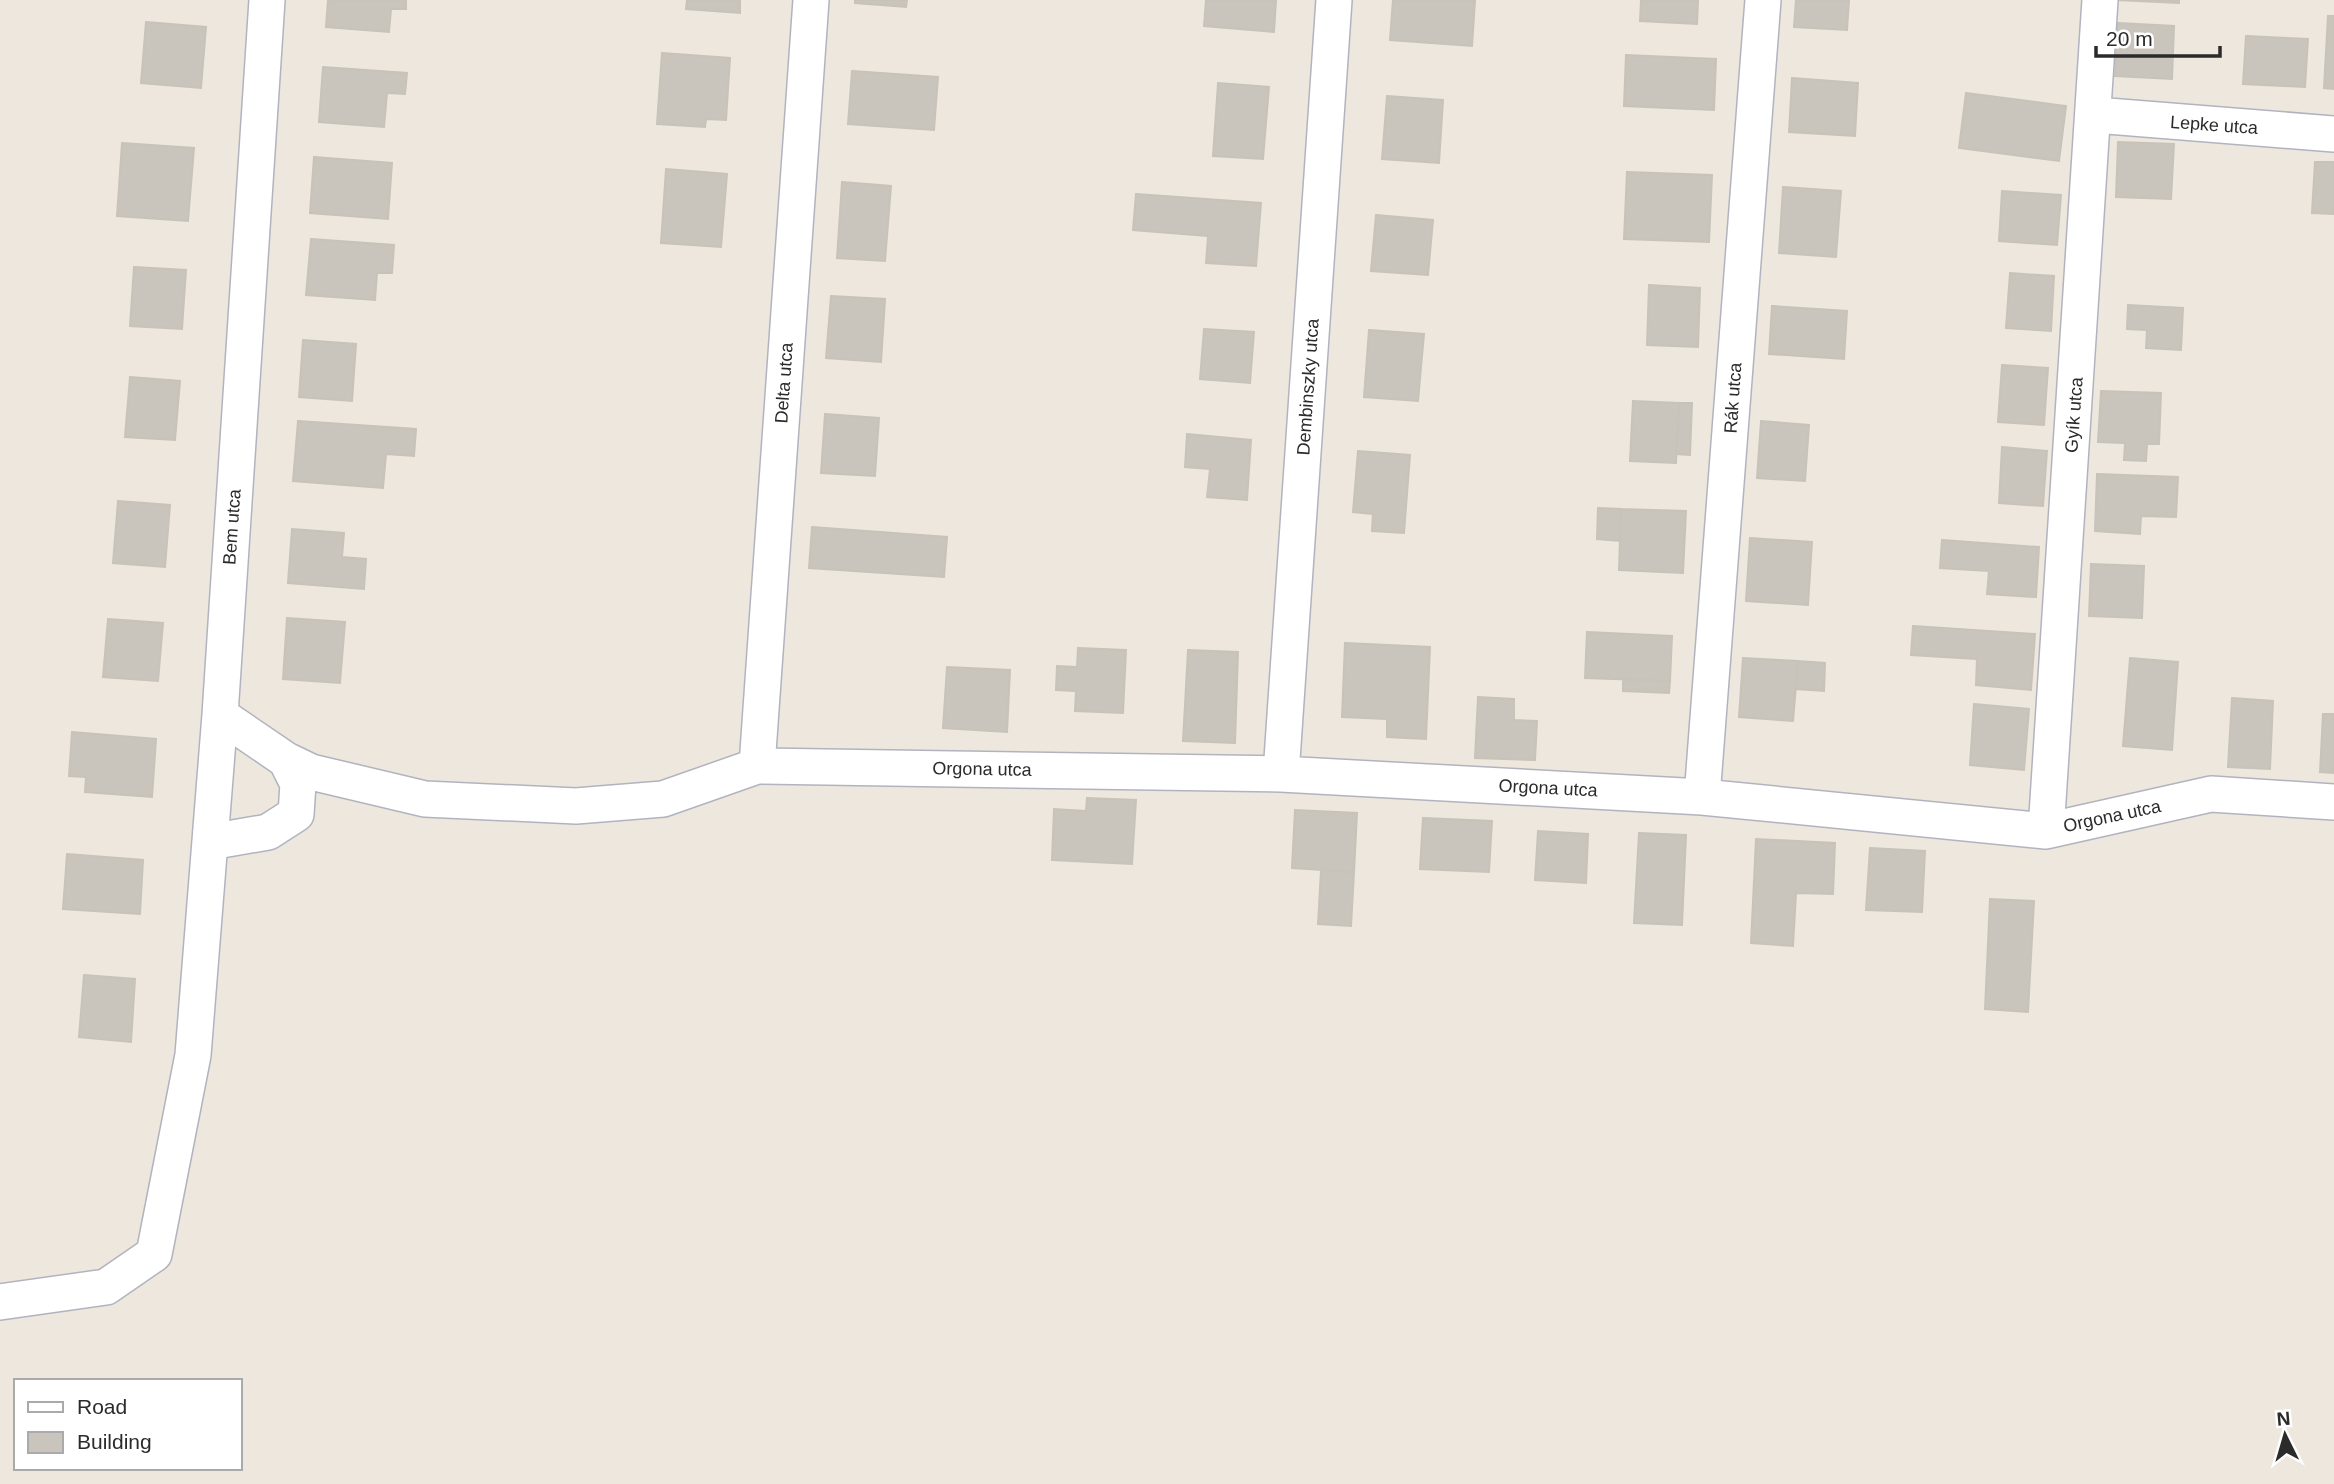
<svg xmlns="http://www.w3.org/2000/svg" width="2334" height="1484" font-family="Helvetica,sans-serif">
	<rect width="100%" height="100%" fill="#ede7de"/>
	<path fill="#c9c5bc" stroke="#c8c3b8" stroke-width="2" d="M328,0h78v9h-15l-2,23 -63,-5z
		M687,0h53v13l-54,-4z
		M855,0h52l-1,7 -51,-4z
		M1206,0h70l-2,32 -70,-6z
		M1393,0h82l-3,46 -82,-6z
		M1641,0h57l-1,24 -57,-3z
		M1796,0h53l-2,30 -53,-3z
		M2116,0h63v3z
		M2328,16h6v73l-10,-1z
		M146,22l60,5 -5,61 -60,-5z
		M2118,23l56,3 -2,53 -57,-3z
		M2246,36l62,3 -3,48 -62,-3z
		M662,53l68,5 -4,62 -20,-1 -1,8 -48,-3z
		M1626,55l90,4 -2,51 -90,-4z
		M323,67l84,6 -2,21 -18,-1 -3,34 -65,-5z
		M852,71l86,6 -4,53 -86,-6z
		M1792,78l66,5 -3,53 -66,-4z
		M1218,83l51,4 -6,72 -50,-3z
		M1966,93l100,13 -7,55 -100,-13z
		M1387,96l56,4 -4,63 -57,-4z
		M2118,142l56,2 -3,55 -55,-2z
		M122,143l72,5 -6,73 -71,-5z
		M314,157l78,6 -4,56 -78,-6z
		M2315,162h19v52l-22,-1z
		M666,169l61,5 -6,73 -60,-4z
		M1627,172l85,3 -3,67 -85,-3z
		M842,182l49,4 -6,75 -48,-3z
		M1783,187l58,4 -5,66 -57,-4z
		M2002,191l59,4 -4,50 -58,-4z
		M1136,194l125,9 -5,63 -50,-3 2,-27 -75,-6z
		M1376,215l57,5 -5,55 -57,-4z
		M311,239l83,6 -2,28h-15l-2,27 -69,-5z
		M134,267l52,3 -4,59 -52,-3z
		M2010,273l44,3 -3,55 -45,-3z
		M1649,285l51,3 -2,59 -51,-2z
		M831,296l54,3 -4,63 -55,-4z
		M2128,305l55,3 -2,42 -35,-2 1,-18 -20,-1z
		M1772,306l75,5 -3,48 -75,-5z
		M1204,329l50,3 -4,51 -50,-4z
		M1369,330l55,4 -6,67 -54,-4z
		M303,340l53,4 -4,57 -53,-4z
		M2002,365l46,3 -4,57 -46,-3z
		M130,377l50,4 -5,59 -50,-3z
		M2101,391l60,2 -2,51h-12l-1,17 -22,-1 1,-17 -27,-1z
		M1633,401l46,2 -3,60 -46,-2z
		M1679,403h13l-2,52 -14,-1z
		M825,414l54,4 -4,58 -54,-3z
		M298,421l118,8 -2,27 -28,-2 -3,34 -90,-7z
		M1761,421l48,4 -4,56 -48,-3z
		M1187,434l64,6 -4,60 -40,-3 3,-28 -25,-2z
		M2002,447l45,4 -4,55 -44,-3z
		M1358,451l52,4 -6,78 -32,-2 1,-17 -20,-2z
		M2097,474l81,3 -2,40 -35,-1 -1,18 -45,-3z
		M118,501l52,4 -5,62 -52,-4z
		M1598,508l23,1 -1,32 -23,-2z
		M1621,509l65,2 -3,62 -64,-3z
		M812,527l135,10 -3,40 -135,-9z
		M292,529l52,4 -2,24 24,2 -2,30 -76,-6z
		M1750,538l62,4 -4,63 -62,-4z
		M1942,540l97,7 -3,50 -49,-3 2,-23 -49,-3z
		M2091,564l53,2 -2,52 -53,-2z
		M287,618l58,4 -5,61 -57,-4z
		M108,619l55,4 -5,58 -55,-4z
		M1913,626l122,8 -4,56 -55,-5 1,-26 -66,-4z
		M1587,632l85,4 -2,45 -85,-3z
		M1345,643l85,4 -4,92 -39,-2v-18l-45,-2z
		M1078,648l48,2 -3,63 -48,-2 1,-20 -20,-1 1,-24 20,1z
		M1188,650l50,2 -3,91 -52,-2z
		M1743,658l55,3 -5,60 -54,-4z
		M2130,658l48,4 -6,88 -49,-4z
		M1798,661l27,2 -1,28 -28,-2z
		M947,667l63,3 -3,62 -64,-4z
		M1623,679l47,2 -1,12 -46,-2z
		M1478,697l36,2v21l23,1 -2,39 -60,-2z
		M2232,698l41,3 -3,68 -42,-2z
		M1974,704l55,5 -5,61 -54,-5z
		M2323,714h11v59l-14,-1z
		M72,732l84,7 -4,58 -67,-5 1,-15 -17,-1z
		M1087,798l49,2 -4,64 -80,-4 2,-51 32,2z
		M1295,810l62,3 -3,59 -62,-4z
		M1423,818l69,3 -3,51 -69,-3z
		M1538,831l50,3 -2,49 -51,-3z
		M1639,833l47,2 -4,90 -48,-2z
		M1756,839l79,4 -2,51 -37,-1 -3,53 -42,-3z
		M1870,848l55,3 -3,61 -56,-2z
		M67,854l76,6 -3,54 -77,-5z
		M1321,870l33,2 -3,54 -33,-2z
		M1990,899l44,2 -6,111 -43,-3z
		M84,975l51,4 -4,63 -52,-5z"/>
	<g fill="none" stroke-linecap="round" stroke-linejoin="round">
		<g stroke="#b1b4bf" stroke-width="38">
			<path id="street" d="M2095,115l239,19
				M286,760l25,12 114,27 151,7 87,-7 94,-33 524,8 421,23 344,34 165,-37 123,8
				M757,766l54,-766
				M1281,774l53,-774
				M1702,797l61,-797
				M2046,831l54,-831
				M210,842l58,-10 28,-18 2,-30 -12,-24 -66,-45
				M0,1302l106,-15 48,-33 39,-199 27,-340 47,-715"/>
		</g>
		<use href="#street" stroke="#fff" stroke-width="35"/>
	</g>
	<g text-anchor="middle" stroke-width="5" stroke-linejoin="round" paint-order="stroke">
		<g font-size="18" fill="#2b2b2b" stroke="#fff">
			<text transform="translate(2214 125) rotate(4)" y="6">Lepke utca</text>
			<text transform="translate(784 383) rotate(-86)" y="6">Delta utca</text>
			<text transform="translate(1308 387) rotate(-86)" y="6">Dembinszky utca</text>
			<text transform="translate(1733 398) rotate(-86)" y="6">Rák utca</text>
			<text transform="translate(2074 415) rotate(-86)" y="6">Gyík utca</text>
			<text transform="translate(232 527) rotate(-86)" y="6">Bem utca</text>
			<text transform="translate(982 769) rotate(1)" y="6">Orgona utca</text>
			<text transform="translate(1548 788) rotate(3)" y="6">Orgona utca</text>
			<text transform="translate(2112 816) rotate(-12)" y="6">Orgona utca</text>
		</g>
	</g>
	<rect x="14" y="1379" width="228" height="91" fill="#ffffff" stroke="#aaaaaa" stroke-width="2"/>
	<rect x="28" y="1402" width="35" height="10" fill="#ffffff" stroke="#aaaaaa" stroke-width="2"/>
	<text x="77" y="1414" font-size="21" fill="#2b2b2b">Road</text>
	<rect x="28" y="1432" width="35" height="21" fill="#c9c5bc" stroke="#aaaaaa" stroke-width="2"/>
	<text x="77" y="1449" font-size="21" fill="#2b2b2b">Building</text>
	<g transform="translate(2285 1435) rotate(355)" stroke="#ffffff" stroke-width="5" paint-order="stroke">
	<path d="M0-5L12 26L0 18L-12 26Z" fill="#2b2b2b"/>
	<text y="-10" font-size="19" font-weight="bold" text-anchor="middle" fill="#2b2b2b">N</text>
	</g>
	<path d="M2096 46v10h124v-10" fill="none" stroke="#2b2b2b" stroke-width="3.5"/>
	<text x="2106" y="46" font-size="21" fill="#2b2b2b" stroke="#ffffff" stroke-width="5" paint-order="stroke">20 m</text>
</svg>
